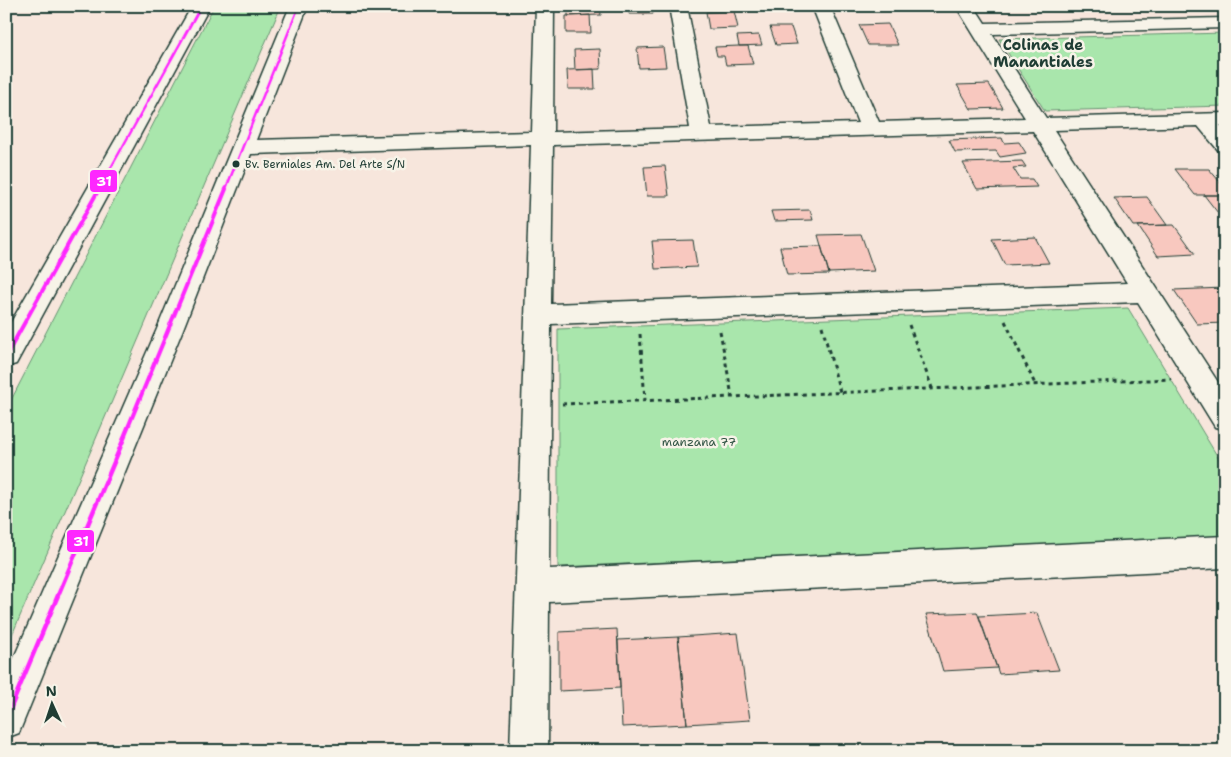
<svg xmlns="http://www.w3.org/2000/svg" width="1231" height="757" font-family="'Shantell Sans',sans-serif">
	<rect width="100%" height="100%" fill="#f7e6dc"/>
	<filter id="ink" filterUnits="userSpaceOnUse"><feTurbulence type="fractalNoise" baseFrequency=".02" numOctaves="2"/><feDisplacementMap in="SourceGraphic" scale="10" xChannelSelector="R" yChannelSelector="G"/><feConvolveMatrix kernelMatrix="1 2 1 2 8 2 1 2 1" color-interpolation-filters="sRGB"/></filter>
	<g filter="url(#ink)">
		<path fill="#a9e6ac" stroke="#649270" d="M214,6h67l-275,643v-239z
			M1225,33v73l-180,5 -46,-72z
			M1128,308l97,161v68l-667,30v-238z"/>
		<path fill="#f8c8bf" stroke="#1f3d34" d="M577,6h23l1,9 -33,1v-6h9z
			M628,6h24l1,8h-24z
			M763,6h20l2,4 -21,1z
			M734,11l4,17 -29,1 -3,-17z
			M590,15l1,18h-25v-17z
			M888,24l10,21h-30l-9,-20z
			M770,27h21l6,17 -21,1z
			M759,35l3,10 -23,1 -2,-10z
			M739,46h9l5,18 -27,1 -2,-9h-7l-2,-9z
			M663,47l3,20 -27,1 -2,-20z
			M600,49l1,20 -26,1 -1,-20z
			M594,69l1,20h-27l-1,-19z
			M989,84l14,24 -32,1 -14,-24z
			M1002,138l2,5 15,-1 7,11 -26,4 -4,-6 -41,1 -6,-12z
			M1022,161l4,6 -13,1 7,11h12l5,8 -60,2 -14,-26z
			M665,166l4,30h-22l-3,-29z
			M1175,169h34l16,19v7h-30z
			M1204,195h21v27z
			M1147,197l20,28 -34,1 -19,-28z
			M810,210l3,10 -39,1 -3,-10z
			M1174,225l11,15 10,14 -37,2 -20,-30z
			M861,234l13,37 -45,2 -11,-38z
			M1035,237l14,26 -44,2 -13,-26z
			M693,240l4,27 -42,2 -3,-28z
			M821,246l8,28 -42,1 -7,-28z
			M1224,288l1,35 -28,1 -23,-34z
			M977,612l20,56 -54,3 -17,-57z
			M1037,613l22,57 -60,4 -20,-58z
			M617,629l3,59 -61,3v-59z
			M738,633l12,87 -63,4 -9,-87z
			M678,637l9,87 -65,3 -4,-87z"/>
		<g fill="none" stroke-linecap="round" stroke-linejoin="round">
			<g stroke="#1f3d34" stroke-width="3">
				<path id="street" d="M192,6h18l-194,358 -10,3v-36z
					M290,6h18l-52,134 276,-8 4,-126h18l-1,126 137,-4 -21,-122h18l24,121 147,-4 -46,-117h18l49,116 146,-4 -69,-112h18l11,17 240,-5v10l-233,6 54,84 179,-5v12h-5l5,6v21l-7,-2 -20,-24 -144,4 171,263v37l-10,-3 -77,-125 -587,22 -2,245 676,-33v32l-676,34 -1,149h-38l21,-606 -280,9 -68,175 -164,404 -13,5v-62l151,-347zM1033,131l94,152 -576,21 2,-159z"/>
			</g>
			<path stroke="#1f3d34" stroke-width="3" stroke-dasharray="4 4" stroke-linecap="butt" d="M1005,321l30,63
				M909,325l23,63
				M822,326l18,66
				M720,331l12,65
				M640,334l5,66
				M562,404l609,-25"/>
			<use href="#street" fill="#f7f3e8" fill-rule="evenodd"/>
			<g stroke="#f7f3e8" stroke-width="5">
				<path id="bus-1-far2" d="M98,191l103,-185
					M225,191l74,-185"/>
			</g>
			<g stroke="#f7f3e8" stroke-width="8">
				<path id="bus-1-far1" d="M6,356l93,-167
					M124,437l102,-248"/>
			</g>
			<g stroke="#f7f3e8" stroke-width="8">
				<path id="bus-1" d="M6,719l119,-283"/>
			</g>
			<use href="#bus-1-far2" stroke="#fe27ff" stroke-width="2.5"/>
			<use href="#bus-1-far1" stroke="#fe27ff" stroke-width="4"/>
			<use href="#bus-1" stroke="#fe27ff" stroke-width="4.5"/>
		</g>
	</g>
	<circle fill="#1f3d34" stroke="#f7f3e8" stroke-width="2" cx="236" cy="164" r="4.5"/>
	<g text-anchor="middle" stroke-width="5" stroke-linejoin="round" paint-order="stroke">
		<g font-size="11" fill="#1f3d34" stroke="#f7f3e8" text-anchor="start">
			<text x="245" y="168">Bv. Berniales Am. Del Arte S/N</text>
		</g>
		<g font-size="12" fill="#345646" stroke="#f7f3e8">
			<text x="699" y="446">manzana 77</text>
		</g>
		<g font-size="15" font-weight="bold" fill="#1f3d34" stroke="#f7f3e8">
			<text x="1043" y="50">Colinas de<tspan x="1043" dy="17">Manantiales</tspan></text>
		</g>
	</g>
	<g stroke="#f7f3e8" stroke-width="2">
		<rect x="89" y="169" width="29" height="24" rx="5" fill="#fe27ff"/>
		<rect x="66" y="529" width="29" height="24" rx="5" fill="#fe27ff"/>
	</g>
	<g font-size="14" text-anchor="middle" font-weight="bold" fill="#fff">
		<text x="104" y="186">31</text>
		<text x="81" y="546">31</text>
	</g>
	<rect width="1231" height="757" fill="none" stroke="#f7f3e8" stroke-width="25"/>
	<rect x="12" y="12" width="1206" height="732" fill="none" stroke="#1f3d34" stroke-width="2" filter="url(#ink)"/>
	<g transform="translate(52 704) rotate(357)" stroke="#f7f3e8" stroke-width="4" paint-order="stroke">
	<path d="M0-4L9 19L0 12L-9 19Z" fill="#1f3d34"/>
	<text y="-8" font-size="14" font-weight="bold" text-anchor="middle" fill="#1f3d34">N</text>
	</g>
</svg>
